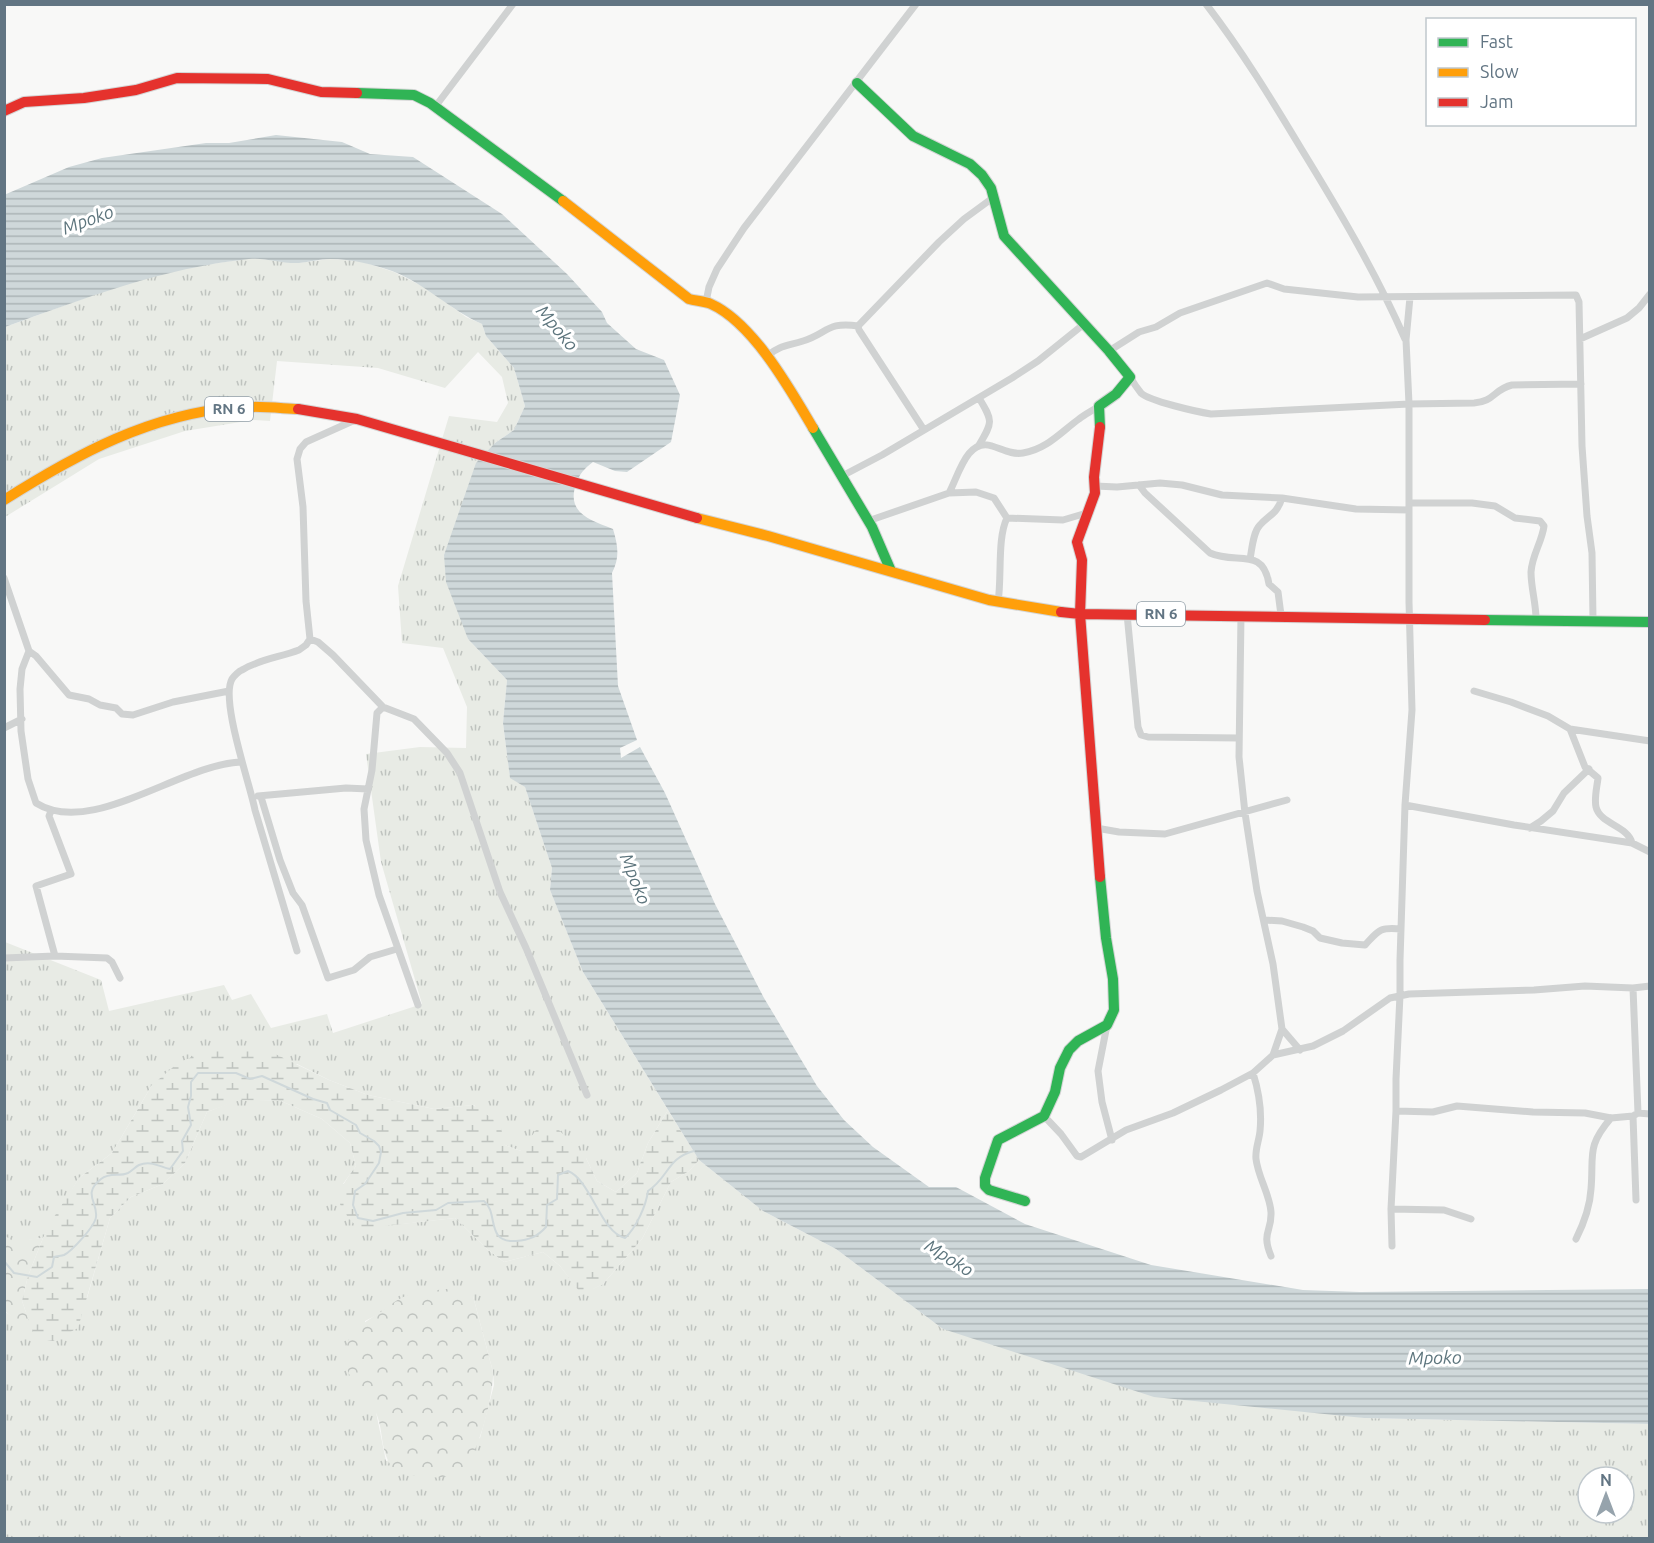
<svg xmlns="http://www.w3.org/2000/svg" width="1654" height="1543" font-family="Ubuntu,sans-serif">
	<defs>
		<pattern id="grass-tufts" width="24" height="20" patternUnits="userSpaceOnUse" patternTransform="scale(1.5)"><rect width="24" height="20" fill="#e8ebe5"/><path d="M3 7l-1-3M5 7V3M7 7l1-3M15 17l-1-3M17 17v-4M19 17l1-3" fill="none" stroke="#bfc3bf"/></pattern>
		<pattern id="forest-crowns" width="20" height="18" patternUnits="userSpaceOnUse" patternTransform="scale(1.5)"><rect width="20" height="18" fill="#e8ebe5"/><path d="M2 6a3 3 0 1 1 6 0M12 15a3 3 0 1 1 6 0" fill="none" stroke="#bfc3bf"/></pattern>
		<pattern id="wetland-marsh" width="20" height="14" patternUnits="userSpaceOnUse" patternTransform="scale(1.5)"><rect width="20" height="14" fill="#e8ebe5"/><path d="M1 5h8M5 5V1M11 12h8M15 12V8" fill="none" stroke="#bfc3bf"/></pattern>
		<pattern id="water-rules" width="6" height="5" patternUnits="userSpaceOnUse" patternTransform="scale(1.5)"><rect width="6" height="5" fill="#cfd8da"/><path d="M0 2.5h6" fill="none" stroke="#abb4b6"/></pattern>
	</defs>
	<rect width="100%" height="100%" fill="#f8f8f7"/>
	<path fill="url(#grass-tufts)" fill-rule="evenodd" d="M252,258l45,5 33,-4 30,2 34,11 32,16 40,29 16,7 4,12 28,32 11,38 -11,24 -19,13 -40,84 -11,28 24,84 39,41 -4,43 7,54 15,10 27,81 -2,22 33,82 85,138 -20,33 -11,30 -21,19 -19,-11 -11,-23 -65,-7 -16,-6 -31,-40 -40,4 -66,-14 -39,-15 -32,-16 -145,21 -40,68 -33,25 -36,60 -30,4 -8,-6v-294l96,38 8,31 115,-26 8,15 19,-6 20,34 56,-14 6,19 89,-29 -41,-142 -15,-108 54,-7 46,1 1,-41 -24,-59 -41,-5 -4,-57 51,-170 48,6 11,-19 -6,-26 -24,-25 -33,36 -67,-20 -101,-7 -7,60 -17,-1 -68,11 -86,28 -94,58v-190l124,-45 54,-14z
		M240,1099l41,2 41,18 28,24 6,23 -13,18 58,40 54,-6 32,31 17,13 39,-10 17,14 22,28 21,-10 39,-45 29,-57 18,-11 10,-11 64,51 73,38 107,80 421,89 285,6v114h-1644l-1,-227 9,6 74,-19 23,-80 21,-21 32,-13 22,-21 22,-51zM473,1296l20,76 1,13 -14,53 -94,23 -10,-49 -11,-91 12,-6zM1588,1477h36v36h-36z"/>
	<path fill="url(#forest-crowns)" d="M5,1236l8,5 30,-3 -15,38 -6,25 13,37 -30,-27z
		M460,1287l13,9 20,76c1,20 -15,90 -34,100 -18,10 -46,4 -64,-1 -17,-20 -10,-41 -20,-60 -9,-16 -26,-29 -29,-47 -5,-29 16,-40 36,-53 7,-5 15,-12 24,-15 17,-5 36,-6 54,-9z"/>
	<path fill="url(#wetland-marsh)" d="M210,1049l57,1 62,30 39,15 66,14 39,-4 27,19 5,21 16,6 15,-21h23l27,28 11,23 19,11 21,-19 11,-30 20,-33 31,50 -10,11 -18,11 -29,57 -39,45 -21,11 -22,-29 -17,-14 -39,10 -17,-13 -32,-31 -96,11c-27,-27 -25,-33 -3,-63l-6,-23 -28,-24 -41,-18 -41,-1 -33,12 -22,51 -22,21 -32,13 -21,21 -32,110 -25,13 -18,-3 -13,-37 6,-25 15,-38 11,-21 25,-39 33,-25 40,-68 26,-22z"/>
	<path fill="url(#water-rules)" d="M276,135l66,7 28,12 43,3 89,57 65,60 35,38 5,11 29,26 28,11 16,35 -9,47 -44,30 -12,-1 -22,-9c-9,7 -13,11 -17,22 -10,29 14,36 37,45 5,17 7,28 -1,44l6,113 19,54 -17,8 1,10 19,-11 25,46 50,111 49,94 53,88 27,34 29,27 56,40h27l69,37 126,41 152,25 57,2 289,-3v135l-285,-6 -210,-21 -211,-68 -107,-80 -73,-38 -64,-51 -116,-188 -33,-82 2,-22 -27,-81 -15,-9 -7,-55 4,-43 -39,-41 -22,-57 -2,-27 32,-92 19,-20 19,-13 11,-24 -11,-38 -28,-32 -4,-12c-32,-14 -56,-40 -90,-53 -20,-7 -40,-12 -62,-12 -10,0 -21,3 -31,4 -17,1 -34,-6 -50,-4 -87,9 -163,39 -244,68l-1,-132 65,-28 33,-9 104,-15h23z"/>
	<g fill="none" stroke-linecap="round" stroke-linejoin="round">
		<path stroke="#cfd8da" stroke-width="2" d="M4,1261l10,12 23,4 15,-10 2,-10c4,-1 7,-1 10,-2 8,-4 31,-29 32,-38 2,-15 -14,-23 5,-38 9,-7 18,-2 27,-6 4,-2 7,-6 11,-8 12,-5 21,2 31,4l13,-18 -1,-10 9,-16 -3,-18 3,-11v-14l7,-9h38l14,6 12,-3 51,23 14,4 3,7 26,15 4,8 14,8 5,5 2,6 -2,11 -14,21 -10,7 -2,14 5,13 15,3 30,-8 33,-3 12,-7 36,-2c15,12 1,42 32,40 13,-1 21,-4 30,-14l1,-22 10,-6 1,-24 10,-4c23,9 33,62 57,67 11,-10 21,-32 23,-47 21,-14 19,-33 46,-40"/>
		<g stroke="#d4d5d5" stroke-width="12">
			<path id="fast" d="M857,83l56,53 57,28 12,11 9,13 13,48 105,115 21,26 -14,17 -17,12 1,21
				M357,93l57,2 16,8 133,98
				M813,428l59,99 19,44
				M1485,620l165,2
				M1025,1201l-36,-11 -4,-4v-8l13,-38 46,-24 11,-24 5,-24 9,-18 9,-9 29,-16 7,-15 -1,-31 -7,-41 -6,-61"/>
		</g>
		<g stroke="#d4d5d5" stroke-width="12">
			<path id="slow" d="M563,201l126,98c7,2 15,2 22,5 42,19 79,85 102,124
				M4,500c73,-46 146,-86 234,-93 19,-1 40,1 60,2
				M697,518l71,18 221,64 72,12"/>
		</g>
		<g stroke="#d4d5d5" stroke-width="12">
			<path id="jam" d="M4,111l20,-9 60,-4 52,-8 41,-12 91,1 53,13 36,1
				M298,409l59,10 340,99
				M1100,427l-6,50 1,16 -18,49 5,18 -2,54 20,263
				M1061,612l19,2 405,6"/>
		</g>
		<path stroke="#d0d2d2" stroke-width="7" d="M1206,4c36,47 66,96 96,146 38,62 74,123 103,189
			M435,107l78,-103
			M706,302l3,-15 8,-18 27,-41 172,-224
			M1580,339l47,-21 12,-10 11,-14
			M1109,351l30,-19 17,-5 24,-14 87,-30 17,6 74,8 218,-2 3,7 3,144 5,70 5,37 1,67
			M767,356c13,-11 21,-10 36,-15 24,-7 24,-20 55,-15
			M1130,377c3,5 7,11 11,16 8,8 57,19 70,21l198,-10 65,-1c20,-1 20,-14 38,-18l69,-1
			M924,430l-65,-100 -1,-4 81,-84 25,-23 30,-22
			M979,445c14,-23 14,-24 0,-47
			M842,476l40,-21 130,-77 26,-17 46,-37
			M1139,485l6,8 65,60c26,12 53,-7 59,31l9,8 3,23
			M1095,486l22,1 43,-4 22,2 40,10 60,3 74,11 53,1
			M949,493l27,-1 18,6 13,20 56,2 27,-8
			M1409,503h63l23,3 20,12 25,3 4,5c-2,16 -12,29 -13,46 0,16 5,31 5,47
			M868,521l81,-28c9,-16 18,-56 43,-47 10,3 20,9 31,7 24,-4 38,-21 56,-34 6,-5 13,-8 20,-13
			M1250,559c2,-10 3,-27 10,-34 10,-11 17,-11 22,-27
			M4,578l25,73 -7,18 -2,20 1,42 7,48 8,24c55,35 145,-39 205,-41
			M998,602c4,-24 -1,-64 9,-84
			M1127,614l11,113 3,8 7,2 91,1
			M1241,615l-2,142 6,56 12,78 16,73 9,65 18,21
			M310,639l8,3 15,13 50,52 31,12 33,34 13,20 40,119 26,56 61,147
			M29,651l7,5 33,39 20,4 11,6 16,3 6,6 11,1 40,-13 56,-11
			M1474,691l37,11 37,14 22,13 15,38 13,11c-1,9 -4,20 -2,29 4,17 32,19 36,36
			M383,707l-6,6 -5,57 -8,39 2,31 13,55 39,110
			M4,728l18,-9
			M1570,729l80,12
			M258,796l88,-8 22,1
			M261,797l19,63 13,33 9,12 26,73 26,-8 16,-13 27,-8
			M1405,805l109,20 118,18 18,9
			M51,811l-2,5 22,58 -35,12 19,70
			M1096,828l23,4 46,2 122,-34
			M1530,828l11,-7 12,-10 11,-18 25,-24
			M1264,920l18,1 21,6 10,4 7,7 22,5 23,2c14,-15 14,-18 36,-16
			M297,951l-42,-141c-5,-26 -35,-110 -23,-131 2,-3 7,-8 10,-9 15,-10 39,-13 57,-20l7,-5 4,-6 -4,-38 -3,-94 -6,-48 3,-10 6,-7 49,-22
			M4,958l51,-2 52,2 5,4 8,16
			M1633,988l5,125
			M1107,1025l-9,46 4,31 10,38
			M1273,1055l9,-26
			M1253,1073c6,19 9,38 7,58 -1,10 -5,18 -4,28 2,18 14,36 15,53 1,20 -10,20 0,44
			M1396,1111l37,1 24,-6 76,6 52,1 26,5 22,-2 5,-3 12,1
			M1044,1116l17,18 16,22 4,1 45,-27 47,-17 48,-23 32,-17 20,-18 40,-9 30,-15 47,-33 19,-4 125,-4 51,-4 48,2 17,-2
			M1633,1116l3,84
			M1391,1209l53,1 27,9
			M1576,1239c8,-16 14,-32 15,-50 3,-34 -5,-42 20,-71
			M1392,1246l-1,-37 5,-98v-32l4,-84v-35l5,-155 7,-95 -3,-108v-198l-3,-64 4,-43"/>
		<use href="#fast" stroke="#30b455" stroke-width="10"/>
		<use href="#slow" stroke="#ff9f0a" stroke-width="10"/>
		<use href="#jam" stroke="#e5322d" stroke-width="10"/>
	</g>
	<g text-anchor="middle" stroke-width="6" stroke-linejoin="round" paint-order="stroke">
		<g fill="#fff" stroke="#919ea8" stroke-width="1.5">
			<rect x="205" y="397" width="48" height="24" rx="4.5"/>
			<rect x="1137" y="602" width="48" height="24" rx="4.5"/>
		</g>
		<g font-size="15" font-weight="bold" fill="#627583">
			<text x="229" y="414">RN 6</text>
			<text x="1161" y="619">RN 6</text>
		</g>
		<g font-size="18" font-style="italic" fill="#5d757d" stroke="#fff">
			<text transform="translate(88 220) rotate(-20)" y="6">Mpoko</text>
			<text transform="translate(557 328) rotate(50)" y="6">Mpoko</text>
			<text transform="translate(635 879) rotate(68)" y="6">Mpoko</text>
			<text transform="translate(949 1258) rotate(32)" y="6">Mpoko</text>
			<text transform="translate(1435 1358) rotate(-1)" y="6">Mpoko</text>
		</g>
	</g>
	<rect width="1654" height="1543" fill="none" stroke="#627583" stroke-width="12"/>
	<rect x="1426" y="18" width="210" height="108" fill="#ffffff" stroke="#c0c8cd" stroke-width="1.5"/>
	<rect x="1438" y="38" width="30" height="9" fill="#30b455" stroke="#c0c8cd" stroke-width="1.5"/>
	<text x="1480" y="48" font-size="18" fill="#627583">Fast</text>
	<rect x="1438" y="68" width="30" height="9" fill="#ff9f0a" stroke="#c0c8cd" stroke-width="1.5"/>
	<text x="1480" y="78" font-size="18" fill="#627583">Slow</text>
	<rect x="1438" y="98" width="30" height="9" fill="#e5322d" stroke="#c0c8cd" stroke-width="1.5"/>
	<text x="1480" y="108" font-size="18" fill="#627583">Jam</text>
	<g transform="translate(1606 1495)"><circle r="28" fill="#ffffff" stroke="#c0c8cd" stroke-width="1.5"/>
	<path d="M0-4.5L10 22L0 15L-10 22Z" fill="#96a3ac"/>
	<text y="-9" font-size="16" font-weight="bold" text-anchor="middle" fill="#627583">N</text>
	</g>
</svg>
